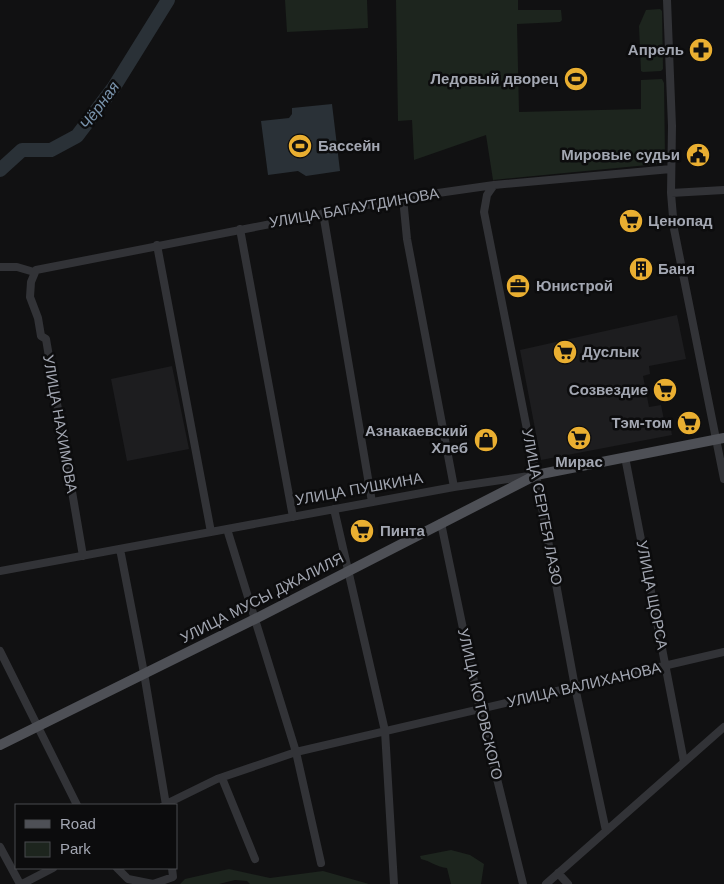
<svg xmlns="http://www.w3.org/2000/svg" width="724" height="884" font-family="Arial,sans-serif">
	<rect width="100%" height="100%" fill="#111112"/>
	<path fill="#1d1d1f" d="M677,315l9,44 -37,7 1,8 -7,2 6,31 12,-2 3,15 5,-1 3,16 -131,25 -21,-110z
		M172,366l17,83 -62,12 -16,-82z"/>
	<path fill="#1d251e" d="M285,0h82l1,28 -81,4z
		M396,0h122v10h43l1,10 -2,2 -43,2 2,88 122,-3v-29l21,-1 2,4 1,76 -7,5 -165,16 -7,-45 -72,25 -2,-40 -14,1z
		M660,9l2,2 1,58 -2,2 -18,1 -2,-1 -2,-45 7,-16z
		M451,850l19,5 14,9 -3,20h-30l-4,-16c-10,-1 -17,-7 -26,-9l-1,-3z
		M229,869l41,9 53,-7 46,13h-119l-3,-3 -12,-1 -16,4h-39l5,-5z"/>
	<path fill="#2a3137" d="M332,104l8,67 -34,5 -8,-5 -30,4 -7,-54 28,-3 3,-4v-6z"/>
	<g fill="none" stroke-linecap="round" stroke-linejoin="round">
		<path stroke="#2a3137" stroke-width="14" d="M0,170l22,-20h29l26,-14 37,-49 54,-87"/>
		<path stroke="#323337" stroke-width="8" d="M667,0l5,126 -1,67 3,36 50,250
			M494,185l-7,10 -3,17 52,263 39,212 31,144
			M671,193l53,-3
			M403,198l4,41 47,248
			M323,213l49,289
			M240,229l53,288
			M157,245l54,287
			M0,267h17l17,5
			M625,457l59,305
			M334,509l51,222 9,153
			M441,523l39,187 43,174
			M227,529l69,223 25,111
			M120,549l24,124 22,132
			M83,556l-37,-217 -5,-3 -3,-18 -8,-21 1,-15 5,-12 367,-72 91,-13 177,-16
			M0,571l454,-84 75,-11
			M0,651l77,154
			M222,778l33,81
			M164,805l53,-26 79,-27 428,-100
			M0,847l20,37
			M117,868l11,11 25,5 20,-7 -1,-9
			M558,873l10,11
			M22,884l31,-16
			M546,884l178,-157"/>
		<path stroke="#4e5056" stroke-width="10" d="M0,745l255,-126 281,-144 188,-37"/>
	</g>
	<defs>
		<g id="pharmacy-disc" transform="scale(1.25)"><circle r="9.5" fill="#eaaf31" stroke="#0c0c0d"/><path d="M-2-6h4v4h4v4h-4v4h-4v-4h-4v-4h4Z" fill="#111"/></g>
		<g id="stadium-disc" transform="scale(1.25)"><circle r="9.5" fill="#eaaf31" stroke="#0c0c0d"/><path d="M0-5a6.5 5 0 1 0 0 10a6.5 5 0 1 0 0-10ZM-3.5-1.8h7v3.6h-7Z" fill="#111"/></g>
		<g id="civic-disc" transform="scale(1.25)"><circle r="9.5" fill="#eaaf31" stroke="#0c0c0d"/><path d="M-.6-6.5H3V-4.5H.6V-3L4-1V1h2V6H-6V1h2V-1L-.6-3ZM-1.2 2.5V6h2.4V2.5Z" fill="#111"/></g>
		<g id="supermarket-disc" transform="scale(1.25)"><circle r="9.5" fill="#eaaf31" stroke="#0c0c0d"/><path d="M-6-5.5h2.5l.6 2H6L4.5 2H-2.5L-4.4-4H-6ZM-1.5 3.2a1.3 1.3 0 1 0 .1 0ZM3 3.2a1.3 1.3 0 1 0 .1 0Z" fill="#111"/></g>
		<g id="building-disc" transform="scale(1.25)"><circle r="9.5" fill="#eaaf31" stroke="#0c0c0d"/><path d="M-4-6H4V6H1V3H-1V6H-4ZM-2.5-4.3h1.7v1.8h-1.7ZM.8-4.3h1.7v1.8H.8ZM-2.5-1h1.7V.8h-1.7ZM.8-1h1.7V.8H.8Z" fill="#111"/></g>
		<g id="office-disc" transform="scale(1.25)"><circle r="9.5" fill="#eaaf31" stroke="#0c0c0d"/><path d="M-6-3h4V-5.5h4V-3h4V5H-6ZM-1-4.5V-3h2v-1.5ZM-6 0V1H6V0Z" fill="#111"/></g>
		<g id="shop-disc" transform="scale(1.25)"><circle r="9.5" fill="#eaaf31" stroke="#0c0c0d"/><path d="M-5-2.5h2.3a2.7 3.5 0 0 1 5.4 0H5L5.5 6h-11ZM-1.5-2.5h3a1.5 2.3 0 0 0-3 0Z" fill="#111"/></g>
	</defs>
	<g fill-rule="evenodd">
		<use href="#pharmacy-disc" x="701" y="50"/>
		<use href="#stadium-disc" x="576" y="79"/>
		<use href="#stadium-disc" x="300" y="146"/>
		<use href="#civic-disc" x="698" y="155"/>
		<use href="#supermarket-disc" x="631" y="221"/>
		<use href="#building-disc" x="641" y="269"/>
		<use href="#office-disc" x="518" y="286"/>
		<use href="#supermarket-disc" x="565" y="352"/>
		<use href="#supermarket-disc" x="665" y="390"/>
		<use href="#supermarket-disc" x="689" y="423"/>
		<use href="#supermarket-disc" x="579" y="438"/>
		<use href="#shop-disc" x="486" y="440"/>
		<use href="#supermarket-disc" x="362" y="531"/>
	</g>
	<g text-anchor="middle" stroke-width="5" stroke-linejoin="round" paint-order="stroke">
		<g font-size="15" font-weight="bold" fill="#a3a7b2" stroke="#0c0c0d" text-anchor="end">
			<text x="684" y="55">Апрель</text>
			<text x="558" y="84">Ледовый дворец</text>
			<text x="318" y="151" text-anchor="start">Бассейн</text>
			<text x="680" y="160">Мировые судьи</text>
			<text x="648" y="226" text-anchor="start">Ценопад</text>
			<text x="658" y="274" text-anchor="start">Баня</text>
			<text x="536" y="291" text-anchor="start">Юнистрой</text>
			<text x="582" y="357" text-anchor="start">Дуслык</text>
			<text x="648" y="395">Созвездие</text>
			<text x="672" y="428">Тэм-том</text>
			<text x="468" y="436">Азнакаевский<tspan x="468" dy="17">Хлеб</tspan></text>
			<text x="579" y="467" text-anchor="middle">Мирас</text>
			<text x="380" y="536" text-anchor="start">Пинта</text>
		</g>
		<g font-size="15" fill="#a3a7b2" stroke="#0c0c0d">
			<text transform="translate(354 208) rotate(-10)" y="5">УЛИЦА БАГАУТДИНОВА</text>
			<text transform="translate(60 424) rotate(80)" y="5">УЛИЦА НАХИМОВА</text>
			<text transform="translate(359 489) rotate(-10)" y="5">УЛИЦА ПУШКИНА</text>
			<text transform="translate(542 507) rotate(79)" y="5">УЛИЦА СЕРГЕЯ ЛАЗО</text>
			<text transform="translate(652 595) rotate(79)" y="5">УЛИЦА ЩОРСА</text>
			<text transform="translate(262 598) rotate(-27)" y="5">УЛИЦА МУСЫ ДЖАЛИЛЯ</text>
			<text transform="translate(584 685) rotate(-13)" y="5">УЛИЦА ВАЛИХАНОВА</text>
			<text transform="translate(480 704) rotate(77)" y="5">УЛИЦА КОТОВСКОГО</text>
		</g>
		<g font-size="16" font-style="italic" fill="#7a94ad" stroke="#0c0c0d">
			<text transform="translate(99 105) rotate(-54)" y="6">Чёрная</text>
		</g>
	</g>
	<rect x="15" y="804" width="162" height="65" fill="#0c0c0d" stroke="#484a4f"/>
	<rect x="25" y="820" width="25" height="8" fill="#4e5056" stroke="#484a4f"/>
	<text x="60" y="829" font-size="15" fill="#a3a7b2">Road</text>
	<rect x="25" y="842" width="25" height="15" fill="#1d251e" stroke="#484a4f"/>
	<text x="60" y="854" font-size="15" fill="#a3a7b2">Park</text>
</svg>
